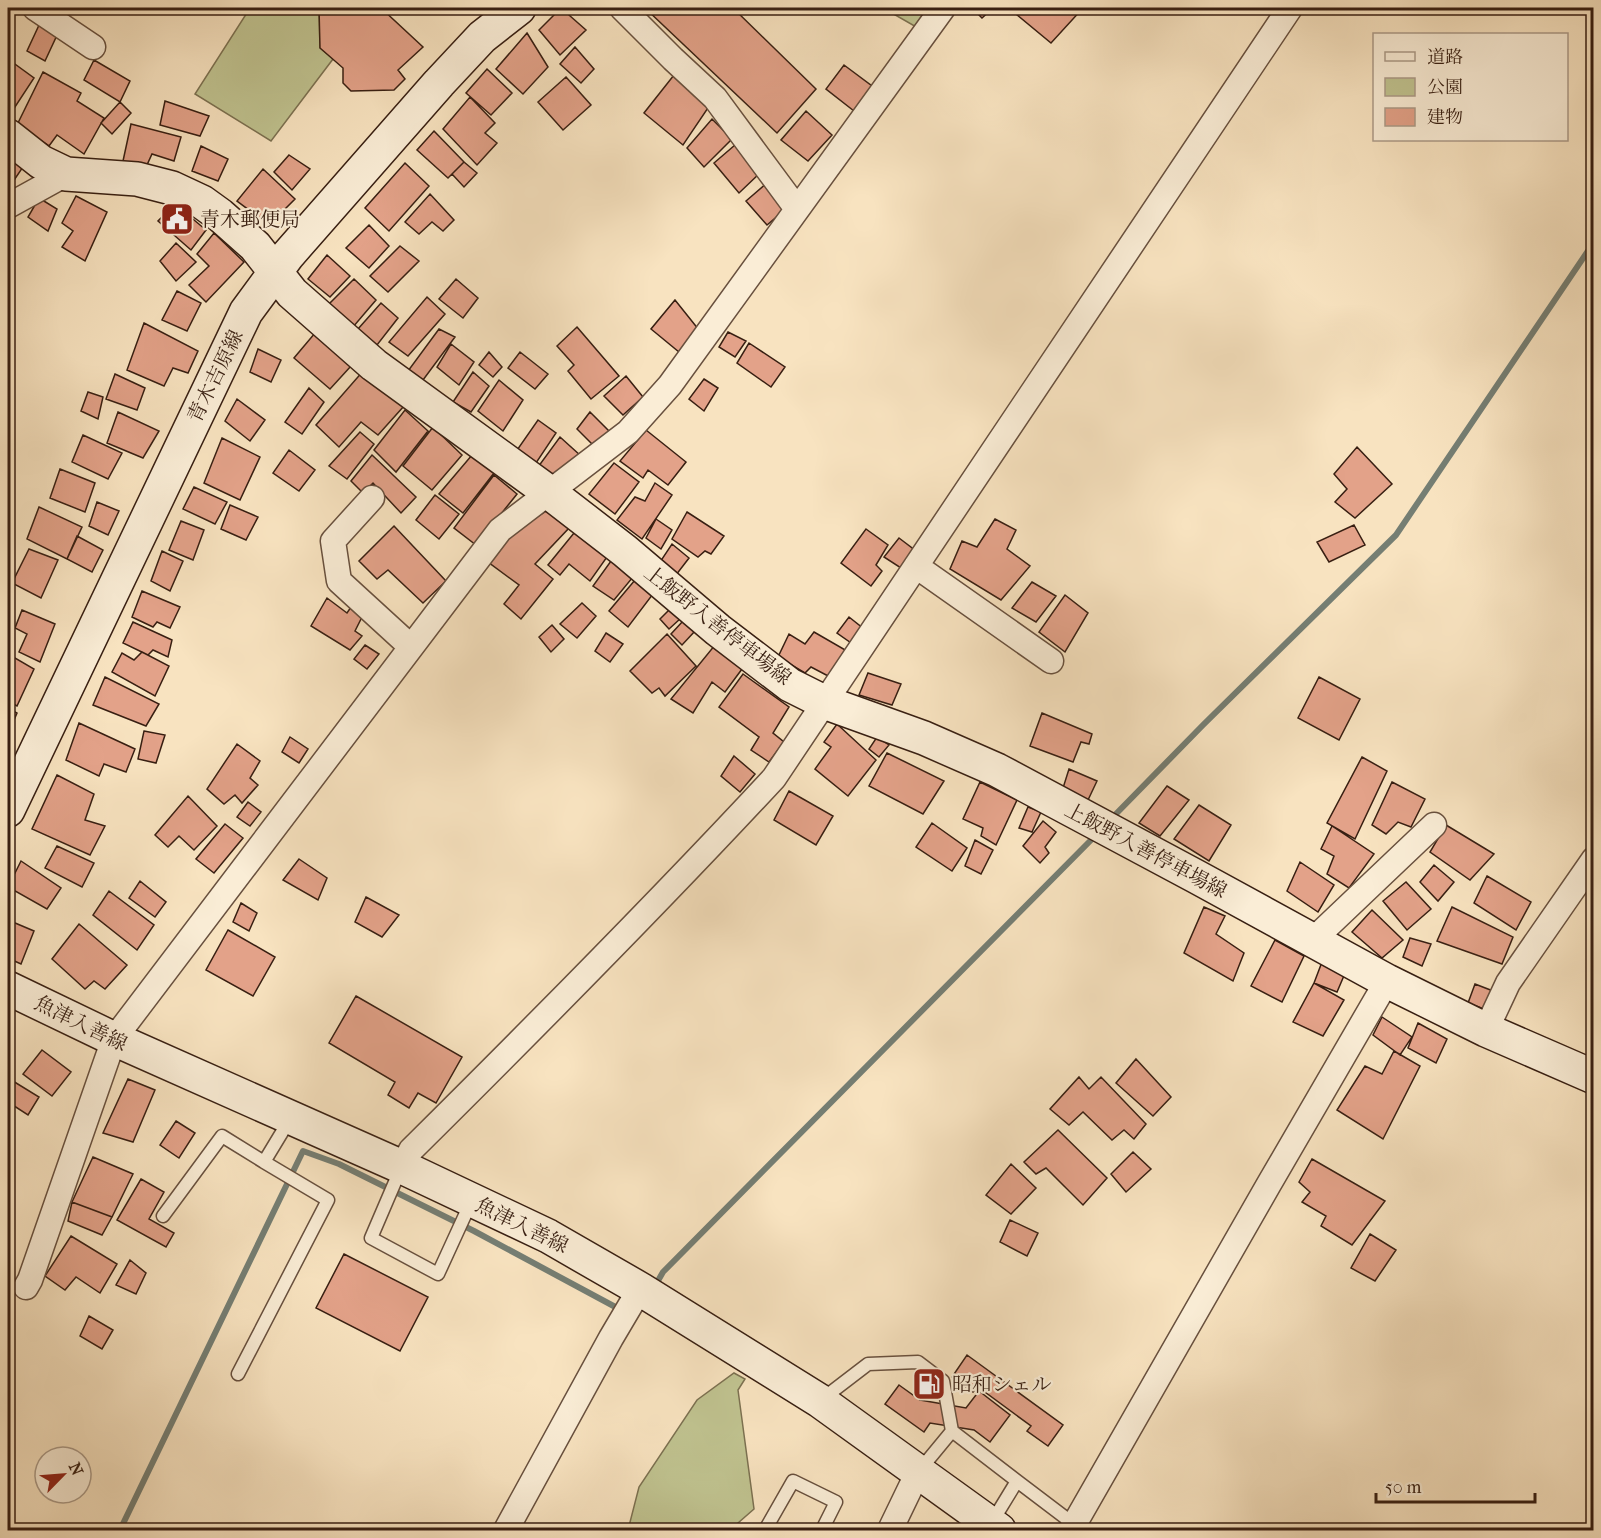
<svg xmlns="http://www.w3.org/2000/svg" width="1601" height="1538" font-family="'IM FELL French Canon','Noto Serif JP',serif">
	<rect width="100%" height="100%" fill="#f8e3c0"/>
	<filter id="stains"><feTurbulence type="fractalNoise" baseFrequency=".00333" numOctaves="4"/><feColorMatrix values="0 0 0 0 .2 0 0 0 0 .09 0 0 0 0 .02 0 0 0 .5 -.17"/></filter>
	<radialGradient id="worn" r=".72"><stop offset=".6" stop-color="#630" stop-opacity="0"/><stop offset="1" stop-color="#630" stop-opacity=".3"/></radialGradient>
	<path fill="#c0c390" stroke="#7c7151" stroke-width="1.5" d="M250,8h69l1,40 13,11 -62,82 -76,-47z
		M883,8h51l-16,20z
		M734,1373l11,6 -7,11 16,119 -24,21h-102l11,-43 58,-87z"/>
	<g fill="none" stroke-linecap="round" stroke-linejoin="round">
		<path stroke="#757e73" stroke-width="6" d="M1111,819l92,-94 193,-190 198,-293
			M655,1286l8,-14 433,-437
			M120,1530l183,-379 36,13 135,67 147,79"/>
	</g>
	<path fill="#e3a289" stroke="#381f12" stroke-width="1.5" d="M319,8h62l42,39 -25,23 7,9 -11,11 -43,1 -8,-8v-15l-23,-20z
		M561,8l25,22 -26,25 -21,-25z
		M645,8h61l5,5 5,-5h17l83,81 -39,44z
		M974,8h19l-11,10 -9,-9z
		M1021,8h62l-32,35 -35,-29z
		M40,23l18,10 -13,28 -18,-10z
		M527,33l21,34 -25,27 -27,-25z
		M575,47l19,22 -13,14 -21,-19z
		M8,59l26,19 -21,32 -5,-3z
		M94,60l36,21 -10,21 -36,-22z
		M844,65l28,21 -18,25 -28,-22z
		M487,69l25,24 -21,22 -25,-22z
		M43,72l38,21 -4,8 27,17 -20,36 -27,-19 -8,11 -32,-21z
		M674,75l38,27 -29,43 -39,-32z
		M566,77l25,28 -28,25 -25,-28z
		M470,97l25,26 -10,10 12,10 -20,22 -34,-36z
		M165,101l44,15 -9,20 -40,-11z
		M120,102l11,11 -19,21 -11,-11z
		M806,111l26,24 -24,26 -27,-21z
		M712,119l20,20 -28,28 -17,-19z
		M131,124l50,13 -7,24 -22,-7 -6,13 -23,-6z
		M434,131l30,31 -16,16 -31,-28z
		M735,145l26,27 -22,21 -25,-30z
		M201,146l27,13 -10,22 -26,-10z
		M8,154l15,13 -15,22z
		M289,155l21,14 -18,21 -18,-18z
		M464,162l13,11 -13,14 -12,-13z
		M405,163l24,23 -40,45 -24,-23z
		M263,169l32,30 -26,26 -32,-24z
		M768,182l19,26 -20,17 -21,-24z
		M430,194l24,26 -11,11 -11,-9 -13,12 -14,-12z
		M76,196l31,16 -22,49 -23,-14 11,-16 -11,-8z
		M39,198l18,11 -9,22 -20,-14z
		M175,204l31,26 -15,20 -33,-29z
		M369,225l20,21 -20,22 -23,-20z
		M214,233l30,29 -38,40 -17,-17 20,-19 -12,-12z
		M176,243l20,19 -20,19 -16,-20z
		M400,246l19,15 -31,31 -18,-16z
		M327,255l23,21 -20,21 -22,-18z
		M354,279l22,21 -23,27 -25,-22z
		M456,279l22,19 -15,20 -24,-19z
		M177,291l24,12 -14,28 -25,-11z
		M427,297l18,17 -37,42 -19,-14z
		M675,300l24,30 -20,22 -28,-23z
		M381,303l17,15 -21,27 -19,-16z
		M144,323l54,28 -10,22 -15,-5 -9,18 -37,-16z
		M577,327l42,49 -28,23 -23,-28 6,-6 -17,-19z
		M439,329l16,8 -32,43 -15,-9z
		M728,332l18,9 -11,16 -16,-10z
		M315,333l36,33 -21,23 -36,-31z
		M749,343l36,24 -14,20 -34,-24z
		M451,344l23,18 -15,23 -22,-18z
		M258,349l23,11 -10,22 -21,-10z
		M489,352l13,15 -9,10 -14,-12z
		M520,352l28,22 -13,15 -27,-21z
		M364,370l40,36 -26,29 -17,-13 -22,25 -23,-22z
		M473,372l16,14 -18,26 -18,-10z
		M115,374l30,14 -8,22 -31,-11z
		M626,376l17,21 -20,18 -19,-19z
		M704,379l14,9 -14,23 -15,-12z
		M499,380l24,20 -20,31 -25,-20z
		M309,388l15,14 -22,32 -17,-12z
		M88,392l15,5 -5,22 -17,-8z
		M237,399l28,21 -15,21 -25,-20z
		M405,410l23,21 -32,41 -22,-22z
		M118,412l41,19 -16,27 -36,-15z
		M590,412l21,21 -15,15 -19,-19z
		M538,420l18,13 -22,33 -19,-13z
		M433,427l29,28 -30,35 -29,-24z
		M646,430l40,32 -18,23 -20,-15 -5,8 -23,-17z
		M360,432l14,12 -27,35 -18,-13z
		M83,435l39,18 -14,26 -36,-17z
		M560,437l21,19 -23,23 -20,-12z
		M222,438l38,19 -20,43 -36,-17z
		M1357,447l35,37 -37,34 -20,-16 12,-13 -13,-15z
		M289,450l26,20 -16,21 -26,-18z
		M372,455l44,42 -15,16 -28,-30 -10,10 -12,-12z
		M472,455l22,18 -31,40 -24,-19z
		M614,463l25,19 -24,32 -26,-20z
		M60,469l35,14 -10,29 -35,-14z
		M494,475l23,19 -41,51 -22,-17z
		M655,483l17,12 -30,44 -25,-19 18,-23 10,4z
		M194,487l33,15 -12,22 -32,-15z
		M435,495l24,19 -20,25 -23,-19z
		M97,502l22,9 -11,24 -19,-9z
		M230,505l28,12 -12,23 -25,-11z
		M39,507l43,20 -15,32 -40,-20z
		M546,511l23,17 -34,36 18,15 -32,40 -17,-15 15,-19 -31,-23 23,-29z
		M687,512l37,24 -13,18 -6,-3 -7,6 -26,-18z
		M656,519l16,11 -11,19 -15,-11z
		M995,519l21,11 -9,19 23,17 -29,34 -51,-31 12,-28 15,6z
		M181,521l23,9 -11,30 -24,-10z
		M1354,525l11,20 -36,17 -12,-20z
		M394,526l52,55 -23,22 -35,-33 -11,9 -18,-18z
		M866,529l22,16 -12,20 6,6 -11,15 -30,-23z
		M574,533l33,24 -17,24 -21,-17 -9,11 -12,-10z
		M77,536l26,14 -11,22 -25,-13z
		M899,538l17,13 -12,19 -20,-13z
		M672,544l17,14 -13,17 -16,-13z
		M29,549l29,11 -17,38 -29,-15z
		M162,551l21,10 -13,30 -19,-10z
		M611,561l22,16 -19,23 -21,-14z
		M635,580l18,14 -25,33 -19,-16z
		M1032,582l24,14 -20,26 -24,-14z
		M142,591l38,16 -10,21 -13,-6 -4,5 -21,-10z
		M1065,595l23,18 -23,39 -26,-20z
		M327,598l20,15 4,-6 12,8 -8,16 7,5 -12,14 -39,-24z
		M582,603l14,13 -19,22 -17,-14z
		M671,608l10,10 -12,11 -9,-10z
		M22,610l33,14 -15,38 -21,-10 8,-18 -12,-6z
		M849,617l15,12 -10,16 -17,-12z
		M683,621l12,10 -13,14 -11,-11z
		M133,622l39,18 -4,17 -15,-7 -5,5 -25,-12z
		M552,625l12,14 -13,13 -12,-15z
		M814,632l33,19 -17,26 -19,-10 -6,6 -27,-16 11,-23 16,10z
		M606,633l17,11 -13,18 -15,-11z
		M667,634l29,32 -31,30 -6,-8 -7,5 -22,-22z
		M8,645l4,2 -4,7 26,15 -17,37 -9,-5z
		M365,645l14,9 -12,15 -13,-10z
		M715,645l27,24 -17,23 -13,-10 -19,31 -22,-14z
		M142,652l27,14 -14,30 -43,-24 10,-19 12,7z
		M868,673l33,11 -9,21 -33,-10z
		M743,674l46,33 -16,26 11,9 -15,20 -18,-12 8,-13 -40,-30z
		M105,677l54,27 -13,22 -53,-21z
		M1319,677l41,22 -21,41 -41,-22z
		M8,708l9,5 -9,21z
		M1042,713l50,21 -3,10 -8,-2 -8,20 -43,-16z
		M79,723l56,26 -9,23 -22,-8 -5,12 -33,-16z
		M837,724l39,36 -28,36 -33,-27 16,-22 -7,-5z
		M144,731l21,4 -9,28 -18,-4z
		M290,737l18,12 -9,14 -17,-11z
		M877,737l12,8 -10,12 -10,-8z
		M237,744l23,17 -10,17 8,7 -16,18 -7,-8 -11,9 -17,-15z
		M887,753l57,28 -21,33 -54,-28z
		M734,756l21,18 -15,18 -19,-16z
		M1362,757l25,14 -32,68 -28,-16z
		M1069,769l28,12 -9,19 -25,-12z
		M57,775l37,19 -9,26 20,6 -15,29 -58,-26z
		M980,782l37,18 -21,45 -15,-9 2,-8 -20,-9z
		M1392,782l33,17 -14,28 -13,-5 -12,12 -14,-9z
		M1167,786l22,14 -29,36 -21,-13z
		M789,791l44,25 -17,29 -42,-25z
		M188,796l29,30 -23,24 -15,-14 -11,11 -13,-12z
		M248,802l13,10 -11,14 -13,-9z
		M1199,805l32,20 -22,36 -35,-22z
		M1028,807l13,5 -9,20 -13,-4z
		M1043,821l13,11 -11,15 4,6 -9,10 -17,-17z
		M932,823l35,25 -15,23 -36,-24z
		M225,824l18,14 -29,35 -18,-14z
		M1446,825l48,29 -24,26 -40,-28z
		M1332,826l42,28 -25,34 -22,-14 7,-18 -13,-7z
		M975,840l18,10 -12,24 -16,-8z
		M57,846l37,17 -12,24 -37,-19z
		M299,859l28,19 -9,22 -35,-20z
		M21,861l40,27 -14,21 -39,-22z
		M1300,862l34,23 -16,27 -31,-21z
		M1434,865l20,17 -16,19 -18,-19z
		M1487,876l44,26 -15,28 -42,-27z
		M140,881l26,21 -11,15 -26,-19z
		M1406,882l25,27 -24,21 -24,-29z
		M109,891l45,34 -17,25 -44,-35z
		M366,897l33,18 -17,22 -27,-15z
		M241,903l16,10 -8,18 -16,-9z
		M1204,907l21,9 -9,18 28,19 -11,28 -49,-28z
		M1452,907l61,30 -11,27 -65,-23z
		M1372,910l31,30 -21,18 -30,-26z
		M8,920l26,11 -13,33 -11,-5 3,-11 -5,-2z
		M79,924l48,41 -22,24 -11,-8 -9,8 -33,-30z
		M228,930l47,27 -22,39 -47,-26z
		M1410,938l21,6 -9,22 -19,-9z
		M1275,940l29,16 -22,46 -31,-16z
		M1322,962l24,9 -9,21 -23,-9z
		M1314,983l30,17 -21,36 -30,-14z
		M1475,984l18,7 -9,18 -16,-6z
		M356,996l106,61 -26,46 -18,-10 -9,15 -21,-13 7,-13 -66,-39z
		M1382,1017l30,20 -12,18 -27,-20z
		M1418,1023l29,16 -11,24 -28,-15z
		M42,1050l29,22 -19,24 -29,-22z
		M1394,1051l26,15 -37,73 -46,-29 28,-44 17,8z
		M1136,1059l35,38 -18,19 -37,-33z
		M1079,1077l10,12 12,-12 45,47 -12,15 -10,-9 -12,10 -29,-28 -14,13 -19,-16z
		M8,1078l31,19 -11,18 -20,-13z
		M128,1079l27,11 -22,52 -30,-9z
		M176,1121l19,12 -16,25 -19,-13z
		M1058,1130l49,48 -24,27 -37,-37 -10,6 -12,-12z
		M1133,1152l18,17 -25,23 -15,-18z
		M93,1157l40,17 -21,43 -40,-15z
		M1312,1159l73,42 -33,44 -31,-19 5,-10 -24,-14 8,-10 -11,-10z
		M1011,1164l25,24 -25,26 -25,-19z
		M141,1179l23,13 -15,27 25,14 -8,14 -49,-27z
		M72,1202l40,15 -10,18 -34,-14z
		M1010,1220l28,13 -11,23 -27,-14z
		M1370,1234l26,16 -21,31 -24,-13z
		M71,1236l46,28 -17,29 -24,-16 -11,13 -20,-14z
		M344,1254l84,43 -28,54 -84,-43z
		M130,1260l16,13 -10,21 -20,-9z
		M89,1316l24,14 -11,19 -22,-13z
		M967,1355l96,70 -15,21 -21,-15 4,-5 -53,-39 -5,5 -21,-15z
		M899,1385l21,15 46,8 13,-17 31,24 -20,27 -16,-12 -44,-7 -6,9 -39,-28z"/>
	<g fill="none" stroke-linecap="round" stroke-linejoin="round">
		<g stroke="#68503e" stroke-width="15">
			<path id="lane" d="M401,1168l-30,70 67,36 33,-72
				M163,1216l59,-80 42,26 26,-43
				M238,1374l90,-174 -64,-38
				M821,1400l47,-36 50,-2 25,19 9,50 -33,40
				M952,1431l65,50 -25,41
				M1017,1481l58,44
				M765,1530l28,-49 43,21 -14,28"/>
		</g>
		<g stroke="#68503e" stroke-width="27">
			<path id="street" d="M35,8l58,39
				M622,8l51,51 42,39 82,111
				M8,206l58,-32
				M372,498l-39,43 6,40 71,65
				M916,566l135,95
				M1313,940l121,-115
				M1486,1030l22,-47 86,-124
				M402,1167l9,-17c123,-122 245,-245 363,-372l516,-770
				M26,1287l4,-7 84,-241 386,-509 128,-98 42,-47 273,-377
				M506,1530l105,-192 29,-49
				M890,1530l28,-58
				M1071,1530l198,-346 118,-203"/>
		</g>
		<g stroke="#381f12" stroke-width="36">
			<path id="secondary" d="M8,136l33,26 25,12 71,5 35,9 30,14 18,13 35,31 37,47 82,72 176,128 75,58 93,79 72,55 34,17 100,36 73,32 200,107 190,104 99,49 108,47
				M8,810l238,-498 42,-57 151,-172 43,-46 37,-29
				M8,988l106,51 288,128 146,69 92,53 180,112 179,129"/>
		</g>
		<path stroke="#381f12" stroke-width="4" stroke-dasharray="1.5 3" stroke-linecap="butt" d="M8,847l5,-13"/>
		<use href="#lane" stroke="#faedd6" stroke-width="12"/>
		<use href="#street" stroke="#faedd6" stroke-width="24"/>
		<use href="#secondary" stroke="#faedd6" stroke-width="33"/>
	</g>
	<defs>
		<g id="civic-square" transform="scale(1.725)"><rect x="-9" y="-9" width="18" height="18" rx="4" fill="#8f2418" stroke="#faedd6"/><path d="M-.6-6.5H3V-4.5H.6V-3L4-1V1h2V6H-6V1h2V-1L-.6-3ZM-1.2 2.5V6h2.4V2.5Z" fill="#fff"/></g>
		<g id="fuel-square" transform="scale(1.725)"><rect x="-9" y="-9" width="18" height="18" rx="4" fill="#8f2418" stroke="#faedd6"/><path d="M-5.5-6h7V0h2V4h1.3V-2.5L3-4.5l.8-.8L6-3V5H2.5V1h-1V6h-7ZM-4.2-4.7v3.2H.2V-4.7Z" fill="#fff"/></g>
	</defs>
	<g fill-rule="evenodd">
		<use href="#civic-square" x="177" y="219"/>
		<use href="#fuel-square" x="929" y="1384"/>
	</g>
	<g text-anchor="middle" stroke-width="4.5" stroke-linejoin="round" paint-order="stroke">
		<g font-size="20" fill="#381f12" stroke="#faedd6" text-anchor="start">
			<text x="200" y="226">青木郵便局</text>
			<text x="952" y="1391">昭和シェル</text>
		</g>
		<g font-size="20" fill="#381f12" stroke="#faedd6">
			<text transform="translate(215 376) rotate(-64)" y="7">青木吉原線</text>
			<text transform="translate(718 625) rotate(38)" y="7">上飯野入善停車場線</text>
			<text transform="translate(1146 850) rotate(28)" y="7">上飯野入善停車場線</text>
			<text transform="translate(81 1023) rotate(26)" y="7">魚津入善線</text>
			<text transform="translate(522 1225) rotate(26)" y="7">魚津入善線</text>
		</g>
	</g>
	<rect width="1601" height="1538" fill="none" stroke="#f8e3c0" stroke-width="30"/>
	<rect x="9" y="9" width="1583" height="1520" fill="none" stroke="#381f12" stroke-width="3"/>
	<rect x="15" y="15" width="1571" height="1508" fill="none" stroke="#381f12" stroke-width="1.5"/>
	<rect x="1373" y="33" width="195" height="108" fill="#faedd6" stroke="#ac9b88" stroke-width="1.5"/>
	<rect x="1385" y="52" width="30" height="9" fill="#faedd6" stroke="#ac9b88" stroke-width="1.5"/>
	<text x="1427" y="63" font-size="18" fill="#381f12">道路</text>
	<rect x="1385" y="78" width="30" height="18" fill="#c0c390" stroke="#ac9b88" stroke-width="1.5"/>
	<text x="1427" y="93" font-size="18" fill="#381f12">公園</text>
	<rect x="1385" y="108" width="30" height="18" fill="#e3a289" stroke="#ac9b88" stroke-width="1.5"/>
	<text x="1427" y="123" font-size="18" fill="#381f12">建物</text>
	<g transform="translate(63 1475) rotate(65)"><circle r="28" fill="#faedd6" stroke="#ac9b88" stroke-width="1.5"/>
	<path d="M0-4.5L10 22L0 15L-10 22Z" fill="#8f2418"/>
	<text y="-9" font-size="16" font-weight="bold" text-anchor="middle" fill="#381f12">N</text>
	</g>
	<path d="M1376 1493v9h159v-9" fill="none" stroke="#381f12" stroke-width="3"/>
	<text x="1385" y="1493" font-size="18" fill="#381f12" stroke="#faedd6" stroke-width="4.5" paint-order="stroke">50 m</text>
	<rect width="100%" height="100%" filter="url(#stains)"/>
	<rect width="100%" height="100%" fill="url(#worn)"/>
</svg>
